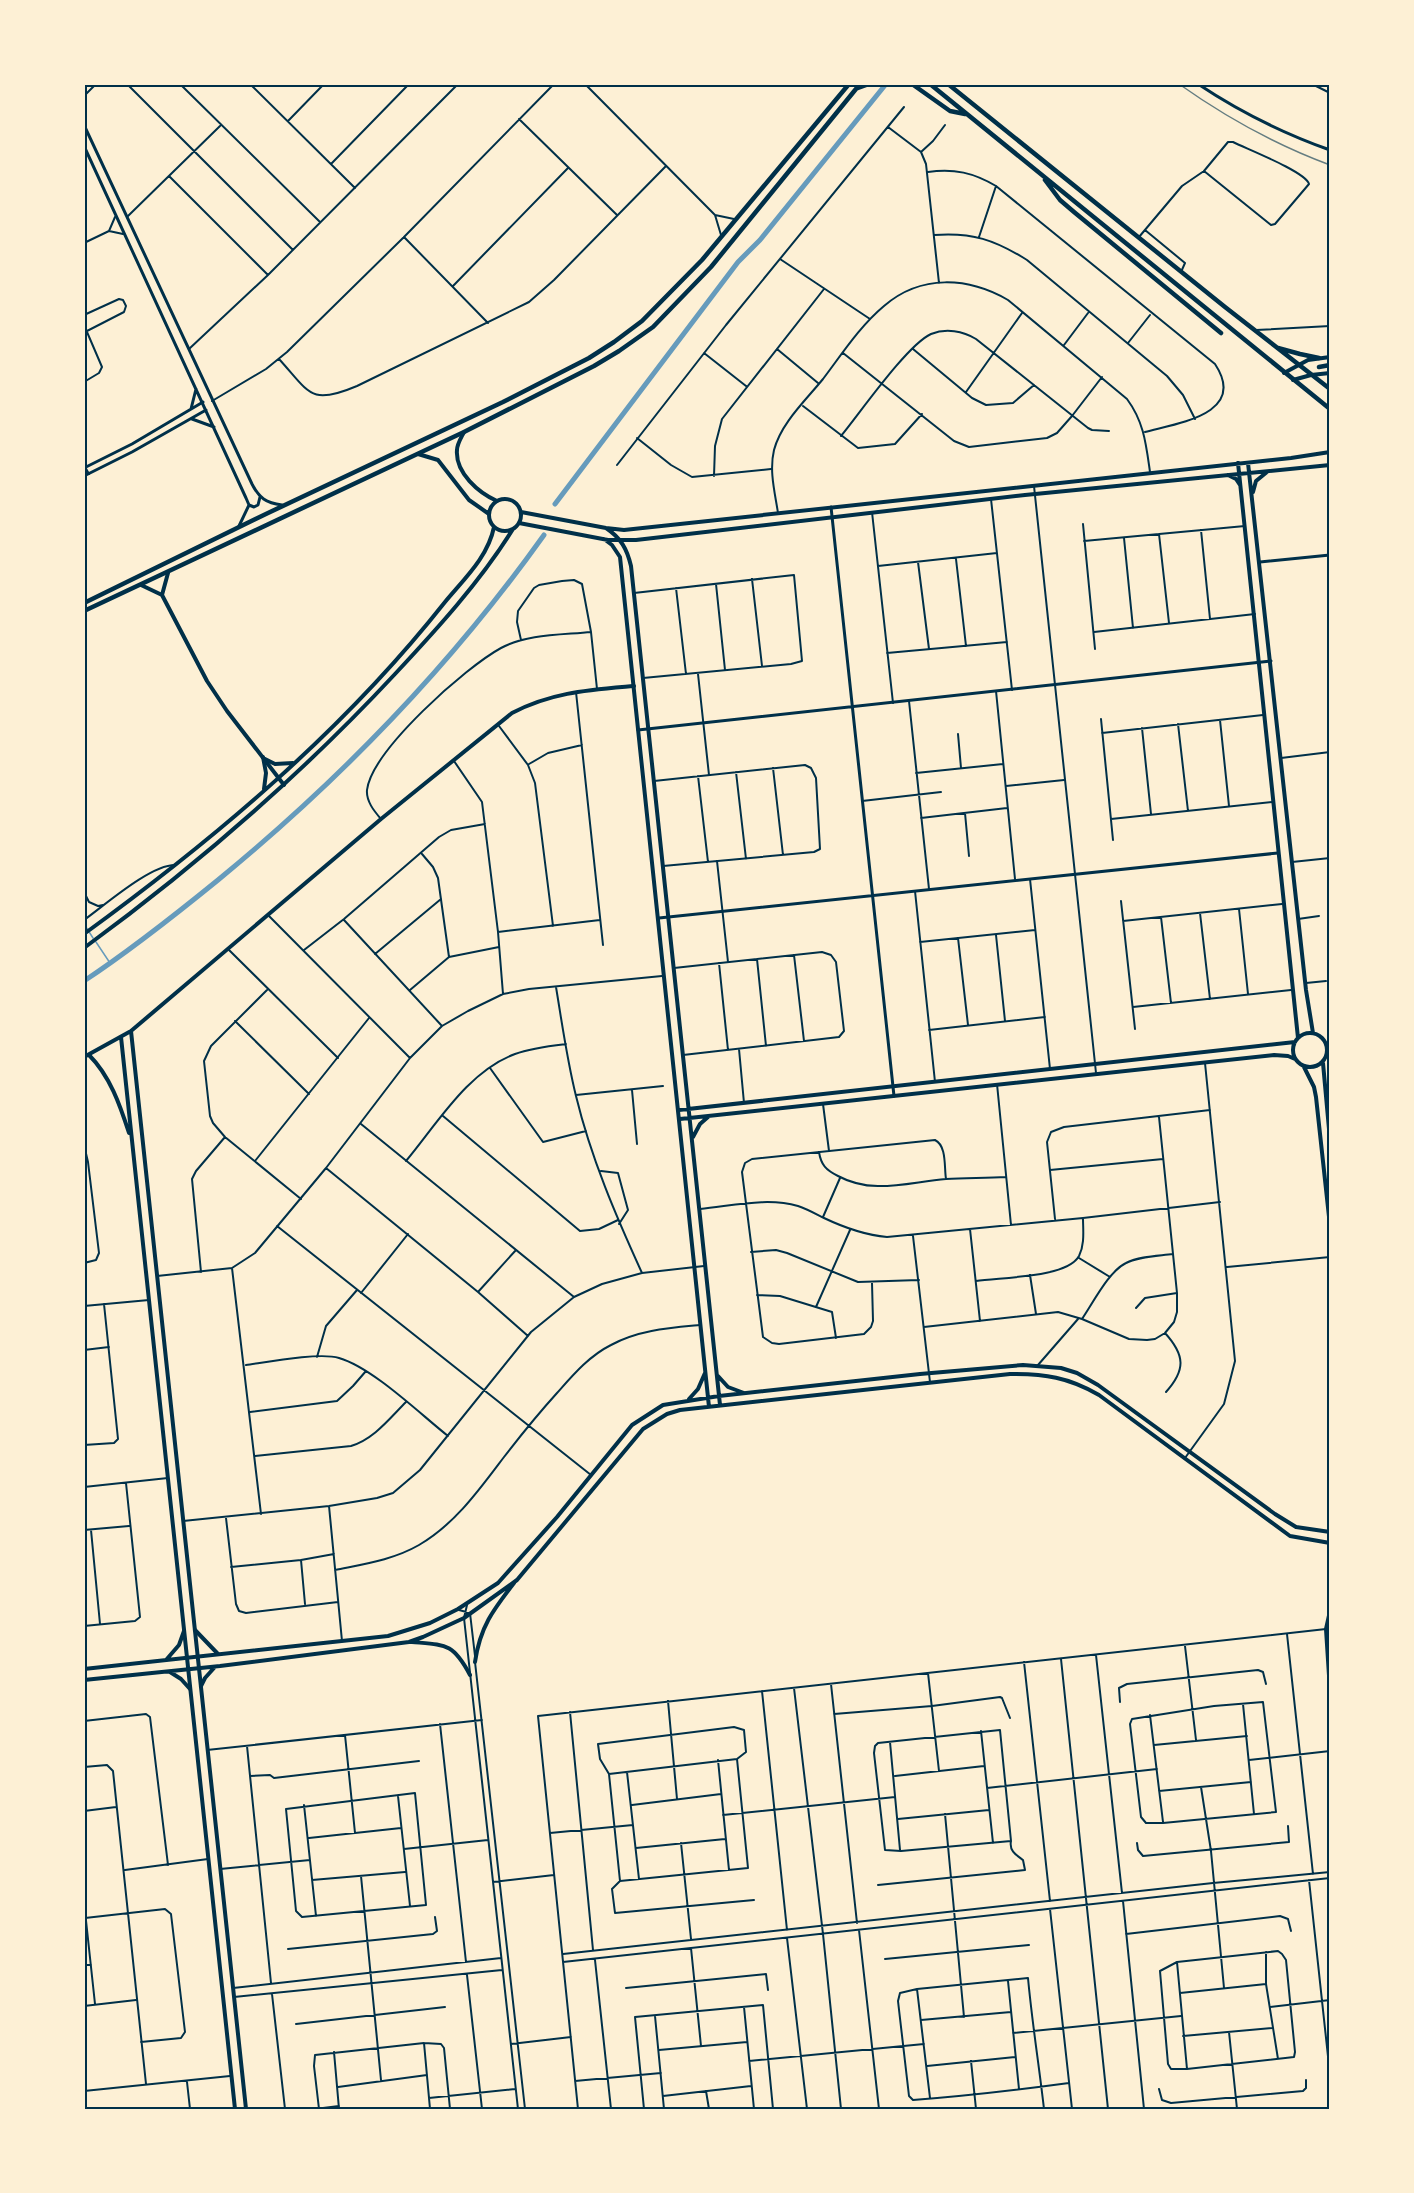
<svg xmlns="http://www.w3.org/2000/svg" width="1414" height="2193" font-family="Signika,sans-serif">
	<rect width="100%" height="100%" fill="#fdf0d5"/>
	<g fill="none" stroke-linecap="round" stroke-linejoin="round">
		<path stroke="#669bbc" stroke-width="1.5" d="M84,924l9,14
			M96,942l14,21"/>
		<path stroke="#669bbc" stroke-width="5" d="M555,504l183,-242 22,-22 126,-156
			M84,981c47,-31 91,-66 134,-101 123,-101 234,-216 326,-345"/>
		<path stroke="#003049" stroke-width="2" d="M127,84l166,166
			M180,84l140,138
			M250,84l105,104
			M585,84l130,131 19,4
			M1312,84l18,9
			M84,96l12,-12
			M519,119l98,96
			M288,121l36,-37
			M888,127l33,25 5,12 13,119
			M921,152l12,-11 12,-16
			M331,164l78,-80
			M928,172c26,-4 46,1 68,14l219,178c33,50 -37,59 -70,68
			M169,176l99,99
			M1330,194l-2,4 2,23
			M715,215l6,20
			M128,216l92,-90
			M1145,230l40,33 -4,9
			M109,231l6,-14
			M934,235c38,-3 61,5 93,25l140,116 16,19 12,24
			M404,237l84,86
			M979,237l17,-51
			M1139,237l43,-51 22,-15 24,-29h5c14,7 73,30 76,42l-34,40 -4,1 -67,-54
			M84,243l25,-12 14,3
			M780,259l90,60
			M453,286l115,-118
			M84,315l35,-16 4,1 3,6 -2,6 -37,19
			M84,325l18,42 -3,6 -15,9
			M1256,330l74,-4
			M1128,343l22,-28
			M1064,345l24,-32
			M189,349l79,-74 190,-191
			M777,349l41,34
			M913,349l59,49 14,7 27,-2 21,-18
			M704,353l42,33
			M843,353l111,88 15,6 78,-9 10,-5 15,-17 30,-39
			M279,359c31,34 31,47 78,27l172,-84 25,-22 112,-114
			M966,392l56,-79
			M212,401l54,-32 21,-17 117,-115 150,-153
			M803,406l55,42 37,-4 27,-30
			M841,436c19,-23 66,-91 90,-102 15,-6 32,-3 45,5l112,89 4,2 17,1
			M637,438l34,27 21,12 79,-8
			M84,465l5,9
			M617,465l109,-140 178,-218
			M714,476l1,-30 7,-27 102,-130
			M1034,486l62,587
			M991,499l21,191
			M872,512l21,191
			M778,513c-3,-20 -9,-42 -4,-63 7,-27 32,-50 49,-71 19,-25 37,-53 61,-73 37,-32 84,-29 124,-6l119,99c17,23 19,45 23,73
			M1083,524l12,125
			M1201,530l9,89
			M1159,534l10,89
			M1124,538l9,90
			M1084,541l161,-15
			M956,559l10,87
			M918,562l11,87
			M878,566l119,-13
			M752,579l10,87
			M716,584l9,86
			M676,588l10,86
			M634,593l160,-18 8,86 -11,3 -148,14
			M1094,632l161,-18
			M521,640l-4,-18 1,-11 16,-23 5,-3 23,-4 12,-1 8,4 9,48
			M887,653l120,-11
			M698,674l11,101
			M996,691l19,188
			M576,692l27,253
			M909,701l20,188
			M1101,719l12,121
			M1220,720l9,86
			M1178,724l10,87
			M499,726l29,39 7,18 18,143
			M1142,728l9,86
			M1102,733l161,-18
			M958,734l3,34
			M1281,758l49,-6
			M454,761l28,41 16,130 5,62
			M529,764l19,-11 34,-8
			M773,768l10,87
			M736,772l10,87
			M916,773l87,-9
			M698,776l10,86
			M654,781l151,-16 6,3 5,10 4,71 -6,3 -151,14
			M1006,786l58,-6
			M862,801l79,-9
			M965,813l4,43
			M921,818l86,-10
			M381,819c-7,-8 -15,-18 -14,-29 5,-40 99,-123 134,-142 26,-14 61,-13 90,-16l6,57
			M1111,819l162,-17
			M422,854l11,13 5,11 11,79
			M717,861l11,101
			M1292,862l38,-4
			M1030,879l20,190
			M915,891l20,191
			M84,892l5,10 9,4 5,-1
			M1121,901l14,128
			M1239,909l9,85
			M1200,913l10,86
			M268,915l142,143
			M84,917l2,-19
			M1161,917l10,86
			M1298,919l21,-3
			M84,920c21,-15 66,-55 91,-55
			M344,920l98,106
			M1123,921l159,-17
			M498,932l102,-12
			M996,935l9,86
			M958,938l10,87
			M920,942l115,-12
			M228,949l110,109
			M304,950l40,-31 95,-82 12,-7 34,-6
			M375,954l66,-55
			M794,955l10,86
			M757,959l9,87
			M719,963l9,87
			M674,968l148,-16 9,3 5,7 8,69 -5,6 -156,18
			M1306,983l20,-2
			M556,987c6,36 11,73 20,109 15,62 40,120 66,177
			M267,990l-56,56 -7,15 6,55 3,7 12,14 76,62
			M410,990l39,-33 50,-10
			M1133,1007l158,-17
			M235,1021l74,73
			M929,1030l116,-13
			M739,1049l5,54
			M490,1068l53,74 43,-11
			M997,1084l14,141
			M632,1090l5,54
			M576,1095l87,-9
			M823,1104l6,47
			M443,1116l137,115 19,-2 19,-9
			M361,1124l213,173
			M84,1145l4,17 11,91 -3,7 -12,3
			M819,1152c2,13 7,18 19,24 35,19 70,6 108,3 20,-1 40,-1 60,-2
			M255,1161l114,-143
			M406,1161c31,-37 62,-90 109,-107 16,-6 34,-8 51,-10
			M326,1168l152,124 38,-42
			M1050,1170l113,-11
			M601,1171l17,2 10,37 -9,14
			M700,1209c32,-3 67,-12 98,-3 9,3 18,8 26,12 21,10 40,17 63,19l196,-19 137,-16
			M823,1217l17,-39
			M1055,1219l-8,-77 4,-10 13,-5 146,-17
			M277,1226l314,249
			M970,1229l10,92
			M913,1236l17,146
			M751,1252l25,-2 11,3 71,29 61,-2
			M1079,1258l31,19
			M1227,1267l103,-10
			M232,1268l29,246
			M201,1272l-9,-93 4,-8 29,-34
			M1030,1275l6,39
			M157,1276l75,-8 23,-15 71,-85 84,-110 32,-32 26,-15 35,-17 26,-5 133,-13
			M976,1281c25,-4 91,-3 103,-25 6,-12 4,-26 4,-38
			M872,1283l1,38 -2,6 -7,7 -85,10 -7,-1 -9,-6 -21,-165 3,-9 7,-4 183,-19c12,6 9,27 11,39
			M478,1292l50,44
			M361,1293l47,-59
			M757,1295l23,1 52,16 4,26
			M84,1306l65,-6
			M816,1307l34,-77
			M1136,1308l9,-10 32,-5
			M1082,1319c11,-16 27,-48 44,-56 14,-7 32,-7 47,-9
			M924,1327l134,-15 24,7 47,20 18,1 8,-1 10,-6 9,-11 3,-10v-19l-18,-176
			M1165,1333c20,22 21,37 1,59
			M84,1350l25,-3
			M317,1357l9,-31 31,-36
			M246,1365c21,-3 74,-13 93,-7 34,10 80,55 109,78
			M1038,1365l40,-46
			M250,1412l87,-11 16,-15 13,-15
			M84,1445l30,-2 4,-4 -14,-135
			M255,1456l96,-10c23,-7 38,-27 55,-44
			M1185,1458l39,-54 11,-43 -30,-298
			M84,1487l84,-9
			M329,1506l13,135
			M226,1518l10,86 3,7 7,2 92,-11
			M183,1521l146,-15 48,-8 16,-5 27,-23 111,-138 43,-35 28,-13 40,-11 62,-7
			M84,1530l45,-4
			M91,1530l9,94
			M301,1560l33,-6
			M231,1567l70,-7 4,44
			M335,1570c29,-6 58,-10 84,-25 36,-21 60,-55 85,-88 17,-22 34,-43 53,-64 16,-18 32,-37 54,-48 28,-15 58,-17 89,-20
			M467,1605l-3,13 54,491
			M459,1610l11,3 5,43
			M84,1626l51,-5 5,-4 -14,-134
			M1287,1634l26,240
			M1185,1646l11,94
			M1096,1655l26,238
			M1061,1659l47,450
			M475,1662l50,447
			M1024,1662l26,239
			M928,1673l11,98
			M831,1684l26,239
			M794,1688l29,246 18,175
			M762,1691l25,239
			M668,1701l9,98
			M1120,1702l-1,-14 8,-4 131,-14 5,2 3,12
			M1263,1702l13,110 -113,11h-17l-5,-6 -11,-93 2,-5 82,-13z
			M1243,1704l11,110
			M570,1712l23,238
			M834,1714l98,-8 68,-9 2,1 8,20
			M1150,1715l13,107
			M84,1721l62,-7 4,3 18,148
			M440,1724l26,238
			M981,1731l12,112
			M345,1735l10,98
			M890,1742l10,108
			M1154,1745l93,-9
			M247,1746l24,237
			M207,1750l275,-30
			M737,1759l11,109 -128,13 -8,8 3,24 139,-13
			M718,1760l11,110
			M1249,1760l81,-9
			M84,1767l23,-2 6,6 33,313
			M627,1772l12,107
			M609,1774l128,-15 9,-7 -2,-22 -10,-3 -136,17 2,15 9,15 11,107
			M250,1776l20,-1 4,3 145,-17
			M895,1776l89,-10
			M1201,1787l10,64 13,137
			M987,1788l170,-19
			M1159,1791l92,-9
			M415,1793l11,112 -124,12 -6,-6 -10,-102z
			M398,1796l12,110
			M304,1805l12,111
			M632,1805l89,-11
			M84,1811l32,-4
			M945,1814l19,203
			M723,1815l172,-18
			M898,1819l91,-9
			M550,1833l83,-8
			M309,1838l92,-10
			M681,1843l10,96
			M1137,1843l1,7 5,6 146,-14 -1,-16
			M636,1848l89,-9
			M404,1849l84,-9
			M220,1869l90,-9
			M125,1870l83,-11
			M361,1876l20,204
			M312,1880l93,-8
			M1309,1880l21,195
			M493,1882l61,-7
			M878,1885l147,-15 -2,-10c-7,-5 -14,-9 -12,-19l-11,-111 -122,13 -3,3 -1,7 11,97 16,1 110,-10
			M1123,1901l21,208
			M84,1902l11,102
			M1050,1909l22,200
			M85,1918l80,-9 6,5 14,118 -4,6 -40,4
			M859,1930l20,179
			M1126,1934l154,-18 8,3 3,12
			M787,1938l20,171
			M691,1948l10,98
			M288,1949l145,-15 4,-3 -2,-14
			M1278,1951l4,3 4,6 9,92 -1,5 -107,12h-16l-3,-5 -8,-93 17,-9z
			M1266,1952v32l12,75
			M563,1954l650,-71 117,-11
			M885,1959l144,-14
			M595,1960l16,149
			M563,1962l767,-84
			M1177,1962l10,107
			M84,1965h7
			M467,1975l15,134
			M1008,1981l11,108
			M233,1988l268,-30
			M626,1988l140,-14 2,16
			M917,1989l13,109
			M1180,1993l86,-9
			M272,1994l13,115
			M234,1997l268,-27
			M84,2006l52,-6
			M744,2007l10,102
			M1270,2007l60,-7
			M655,2016l9,93
			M921,2020l90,-8
			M296,2024l149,-17
			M1229,2032l8,77
			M1013,2033l168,-17
			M1183,2036l89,-8
			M424,2043l6,66
			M511,2044l60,-7
			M659,2050l88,-8
			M334,2052l5,57
			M749,2061l175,-17
			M971,2061l5,48
			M927,2066l88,-9
			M575,2081l86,-8
			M187,2082l3,27
			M338,2087l89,-12
			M1159,2089l3,11 9,3 132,-12 3,-3v-8
			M84,2091l146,-15
			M706,2091l3,18
			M663,2096l88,-10
			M429,2098l86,-9
			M315,2109l24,-3
			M319,2109l-5,-43 1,-11 109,-12 17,1 3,4 6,61
			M578,2109l-40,-393 788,-87
			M644,2109l-9,-92 128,-12 10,104
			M1044,2109c-5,-44 -12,-87 -16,-131l-111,11 -17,4 -2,8 11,95 4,4c52,-4 104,-10 156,-17"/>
		<path stroke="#003049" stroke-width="3" d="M1198,84c42,28 84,49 132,66
			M84,125l168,359c7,14 14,19 30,21
			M84,146l162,352 3,7 -10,21
			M191,409l5,-20
			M192,419l22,8
			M84,468l48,-24 71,-42
			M84,476l48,-24 74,-42
			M249,505l5,2 4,-2 2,-8
			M831,507l63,589
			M1260,562l70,-7
			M638,730l633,-69
			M659,918l619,-65"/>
		<path stroke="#003049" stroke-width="4" d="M141,585l21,10 45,86 20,30 57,74
			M162,595l6,-22
			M131,1031l115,1078
			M121,1037l114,1072
			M89,1055c21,21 31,50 40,78
			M84,1057l47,-26 250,-212 131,-106c40,-21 77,-23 122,-27"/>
		<path stroke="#003049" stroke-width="4" d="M1284,373l24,-13 22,-3
			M1293,380l18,-5 19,-2
			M464,432c-3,6 -7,12 -7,18 -2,23 22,43 40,51
			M418,454l20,6 31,40 20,14
			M1238,463l60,575
			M1248,463l58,527 7,43
			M1228,475l8,4 4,6
			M1253,492l3,-11 11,-9
			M489 515a16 16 0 1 1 32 0a16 16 0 1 1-32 0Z
			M521,512l85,16 18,2 667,-72 39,-6
			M519,523l89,17h28l389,-45 305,-30
			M606,528c15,10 21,21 25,38l89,839
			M604,539l8,6 8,12 89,850
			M263,757l3,16 -2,16
			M263,758l12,6 18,-1
			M84,934c132,-96 259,-203 361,-332 19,-23 43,-45 49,-75
			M84,948c112,-82 217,-173 311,-274 42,-45 85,-92 118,-145
			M1293 1050a17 17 0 1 1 34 0a17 17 0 1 1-34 0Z
			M1323,1063l7,77
			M1304,1067l10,20 2,10 14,129
			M679,1110l616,-68
			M680,1119l594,-64 14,1 7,3
			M693,1137l7,-13 8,-7
			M718,1376l10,11 16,6
			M689,1399l9,-10 7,-16
			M1330,1611l-4,18 4,62
			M195,1630l23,24
			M412,1642c34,3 41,1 58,33
			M166,1660l13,-15 5,-14
			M475,1662c5,-35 18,-52 39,-79
			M84,1669l304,-33 42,-13 28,-14 40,-26 59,-66 75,-92 31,-20 56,-9 201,-22 103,-9 38,3 16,5 21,12 177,129 21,13 34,5
			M170,1672l11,7 9,10
			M84,1680l136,-14 189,-24 14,-5 41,-19 53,-38 126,-151 24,-15 13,-4 330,-36c35,0 58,3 89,21l191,141 40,7
			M201,1686l4,-8 9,-10"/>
		<path stroke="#003049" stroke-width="4.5" d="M912,84l38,27 15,3
			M930,84l400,325
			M948,84l277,223 105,82
			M858,88l11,-4
			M1045,180l15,20 14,12 147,121
			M1278,348l22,6 19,4
			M1319,367l11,-2
			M84,603l184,-90 235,-111 86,-44 25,-16 28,-21 60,-61 147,-176
			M84,611l380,-179 130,-66 25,-15 34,-24 58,-60 149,-183"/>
		<path stroke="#657d81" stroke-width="1.5" d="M1179,84c48,34 97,61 151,81"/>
	</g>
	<rect width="1414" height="2193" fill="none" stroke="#fdf0d5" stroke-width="171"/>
	<rect x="86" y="86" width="1242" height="2022" fill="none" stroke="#003049" stroke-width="2"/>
</svg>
